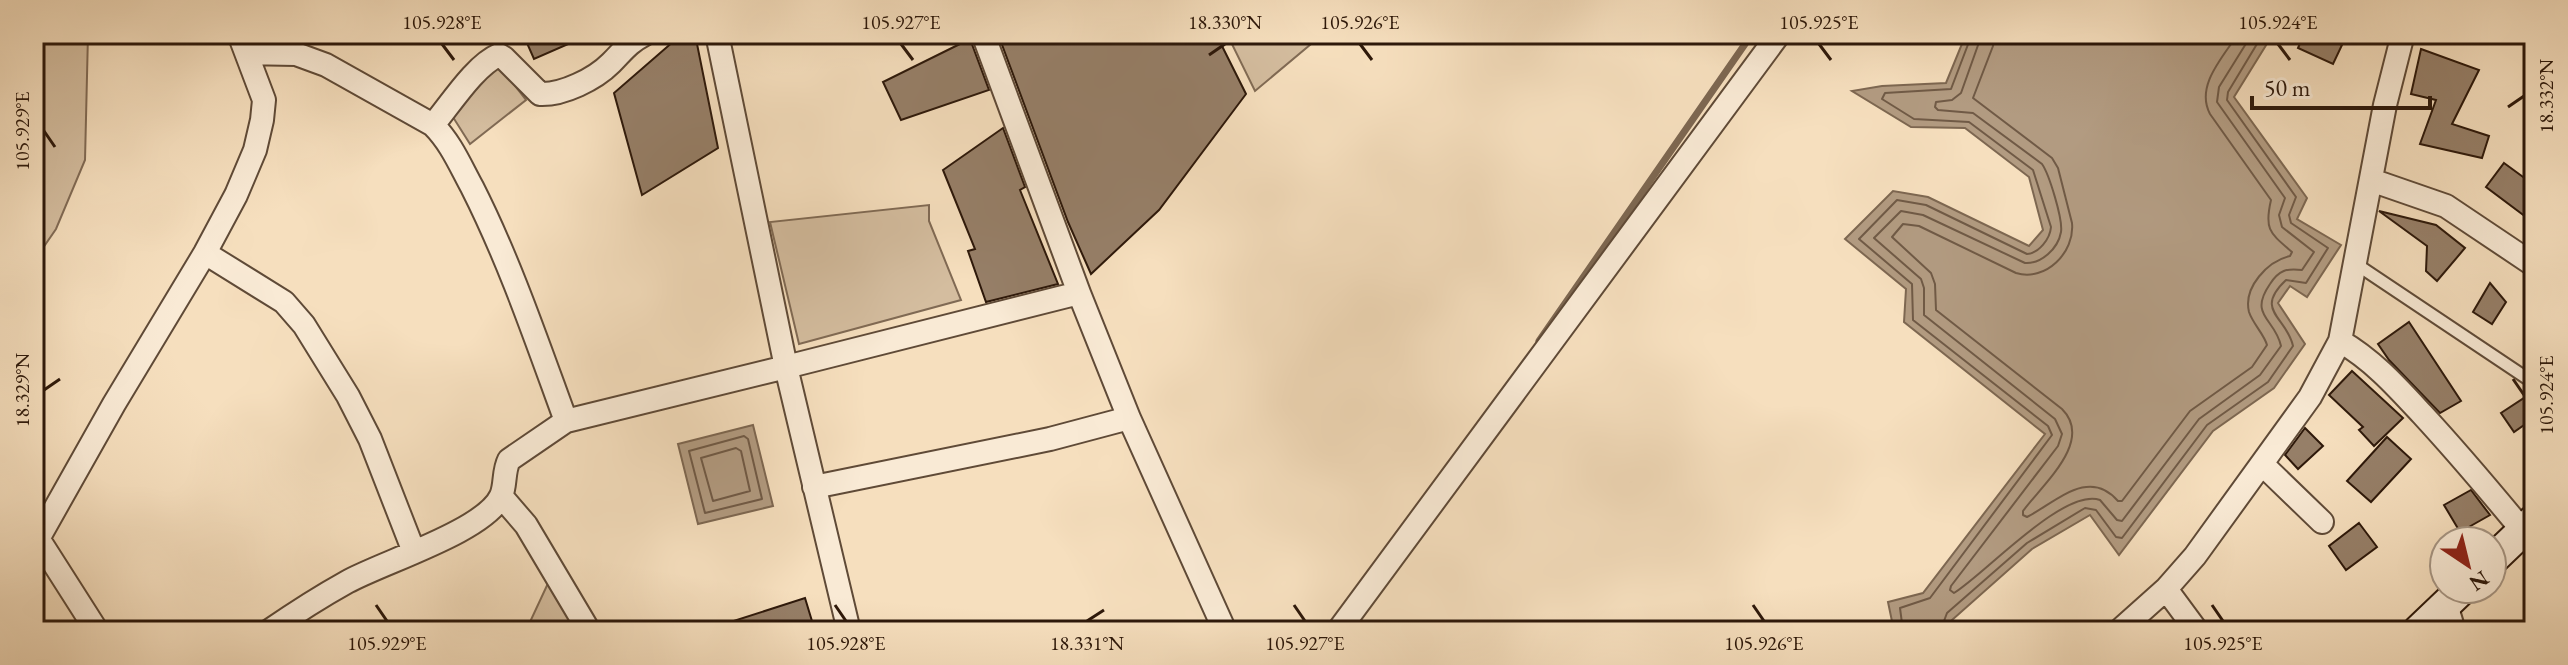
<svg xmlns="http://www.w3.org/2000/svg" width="2568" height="665" font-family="'EB Garamond',serif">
	<rect width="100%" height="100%" fill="#f6dfbe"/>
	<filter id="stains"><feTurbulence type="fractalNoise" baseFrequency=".0025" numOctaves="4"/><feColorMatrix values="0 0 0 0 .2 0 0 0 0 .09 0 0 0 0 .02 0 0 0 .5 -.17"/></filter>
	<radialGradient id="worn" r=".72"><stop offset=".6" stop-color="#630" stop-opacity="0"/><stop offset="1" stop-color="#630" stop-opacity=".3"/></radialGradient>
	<path fill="#d4bd9f" stroke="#806a54" stroke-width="2" d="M34,34h54l-3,126 -29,69 -22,32z
		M1227,34h96l-68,57z
		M499,65l27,35 -56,44 -19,-30z
		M929,205v16l32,79 -162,44 -29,-122z
		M557,564l23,67h-71l21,-9z"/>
	<path fill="#b29b81" stroke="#7d6751" stroke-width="2" d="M1966,34h307l-39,63 73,101 -10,21 44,26 -34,52 -17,-11 -12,17 27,41 -31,44 -61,43 -94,124 -29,-40 -58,34 -80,71 5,11h-63l-6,-29 35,-9 122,-159 -141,-112 2,-33 -61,-50 48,-48 35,6 101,49 14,-16 -14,-53 -64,-49 -54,-1 -59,-36 30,-5 64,-3z
		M753,425l20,81 -75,18 -20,-80z"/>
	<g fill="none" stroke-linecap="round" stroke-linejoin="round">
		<path stroke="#705a46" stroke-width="2" d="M1982,34l-21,59 -9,7 -16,2 -1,5 3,3 35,3 69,51c7,10 21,55 19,68 -3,17 -20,32 -36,31l-102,-48 -22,-4 -27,27 47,41 3,9v27l131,104 7,15 -4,12 -107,140 -1,4 4,3c30,-18 110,-106 146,-93l17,20 5,1 77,-102 61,-44 21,-29c-6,-28 -33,-30 -11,-62 9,-14 17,-16 32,-14l12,-18 -32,-25 -3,-12 6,-17 -68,-96 2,-15 33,-53
			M1994,34l-1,12 -20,52 79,60 6,10 14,55c3,29 -26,59 -56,50l-97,-47 -16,-2 -11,13 39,36 4,11 1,26 126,99c32,32 -19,75 -39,102v4l4,2c29,-15 62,-50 91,-16h4l68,-90 62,-44 15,-22c-3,-11 -14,-21 -18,-33 -6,-25 19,-51 41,-56l2,-4c-22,-19 -28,-22 -21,-52l-61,-86c-15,-28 13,-57 28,-80
			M744,436l4,3 14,60 -57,14 -16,-62z
			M736,448l5,3 9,40 -37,10 -12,-43z
			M1903,631l-3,-23 30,-10 122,-163 -4,-9 -135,-106 -1,-36 -53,-45 38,-39 29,5 101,49c12,-1 23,-15 24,-27l-18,-57 -64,-48 -55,-3 -32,-20 3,-6 66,-4 21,-55
			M1948,631l-4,-10 3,-8 80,-70 58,-35 11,2 20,27 6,1 85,-113 61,-43 25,-36c-6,-29 -40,-35 -7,-66l20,3 22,-35 -37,-25 -2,-8 7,-18 -69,-97 1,-8 35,-58"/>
		<path stroke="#7d6751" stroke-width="7" d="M1539,341l213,-307"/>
	</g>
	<path fill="#967f68" stroke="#2d180a" stroke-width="2" d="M523,34h68l-57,25z
		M682,34h13l23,114 -76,47 -28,-102z
		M998,34h218l30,60 -87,116 -68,64 -23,-52z
		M2304,34h14l24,11 -9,19 -35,-16z
		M970,39l19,51 -88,30 -18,-38z
		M2421,49l58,21 -27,54 37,12 -7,22 -62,-14 16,-44 -25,-6z
		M1003,128l22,59 -5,3 38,94 -72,18 -18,-51 7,-2 -32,-79z
		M2504,163l30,22v38l-48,-36z
		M2379,211l57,14 29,23 -28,33 -11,-10 1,-25z
		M2490,283l16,19 -14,22 -19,-12z
		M2409,322l52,79 -21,12 -51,-53 -11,-16z
		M2352,371l51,47 -29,28 -15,-16 4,-3 -34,-32z
		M2524,398l10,15v5l-20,14 -13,-19z
		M2305,428l18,18 -25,23 -13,-14z
		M2387,437l24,22 -40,43 -24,-21z
		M2471,490l19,25 -30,17 -16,-27z
		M2359,523l18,24 -31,23 -17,-24z
		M805,598l10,33h-99l-1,-4z"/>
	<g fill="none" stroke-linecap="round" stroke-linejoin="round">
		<g stroke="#5f4a37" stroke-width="15">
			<path id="lane" d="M2356,264l178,119"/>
		</g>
		<g stroke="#5f4a37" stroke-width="26">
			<path id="street" d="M247,53l49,1 30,11 107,60c18,18 27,40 39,62 38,75 65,155 94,234
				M433,125c17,-20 42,-60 66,-70l5,3 36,36c23,1 55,-15 71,-31 13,-13 17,-20 34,-29
				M2371,180l75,26 88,59
				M205,253l79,49 20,23 44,71 22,43 44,113
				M1079,293l50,125 96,213
				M2340,341c33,19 57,46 82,73 35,38 68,77 101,117
				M2262,464l60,58
				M814,487l236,-48 79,-21
				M501,496l25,29 63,106
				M39,540l58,91
				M34,546l80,-142 91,-151 31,-58 19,-45 7,-30 2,-20 -25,-66
				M2166,589l31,42
				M2446,604l8,27
				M269,631c26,-18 51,-34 78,-49 36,-20 138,-51 154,-86 5,-11 2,-24 8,-36l57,-39 220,-54 -69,-333
				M849,631l-63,-264 293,-74 -96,-259
				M1338,631l441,-597
				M2119,631l47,-42 29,-33 115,-159 30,-56 45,-236 18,-71"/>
		</g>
		<g stroke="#2d180a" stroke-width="34">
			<path id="secondary" d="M2492,560l42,-40
				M2418,631l44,-42"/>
		</g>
		<use href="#lane" stroke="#f9ead5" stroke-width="11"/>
		<use href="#street" stroke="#f9ead5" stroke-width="22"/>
		<use href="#secondary" stroke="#f9ead5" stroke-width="30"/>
	</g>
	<path fill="none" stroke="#2d180a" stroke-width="3" d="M442,44l12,16M901,44l12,16M1360,44l12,16M1819,44l12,16M2278,44l12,16M1209,55l16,-11M2508,107l16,-11M44,131l11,16M2513,379l11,16M44,390l16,-11M376,605l11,16M835,605l11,16M1294,605l11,16M1753,605l11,16M2212,605l11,16M1087,621l17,-11"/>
	<rect width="2568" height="665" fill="none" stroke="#f6dfbe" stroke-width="88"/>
	<g transform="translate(2468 565) rotate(145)"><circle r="38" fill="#f9ead5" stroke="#a79684" stroke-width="2"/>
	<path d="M0-6L14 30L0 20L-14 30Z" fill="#8f2418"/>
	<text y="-12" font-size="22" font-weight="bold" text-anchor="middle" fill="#2d180a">N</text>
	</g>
	<path d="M2252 96v12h178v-12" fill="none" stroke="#2d180a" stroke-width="4"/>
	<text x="2264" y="96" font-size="24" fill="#2d180a" stroke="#f9ead5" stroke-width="6" paint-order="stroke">50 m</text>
	<rect x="44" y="44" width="2480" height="577" fill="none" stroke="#2d180a" stroke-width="3"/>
	<g font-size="20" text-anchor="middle" fill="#2d180a">
		<text x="442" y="29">105.928°E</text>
		<text x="901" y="29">105.927°E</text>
		<text x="1225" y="29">18.330°N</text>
		<text x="1360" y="29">105.926°E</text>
		<text x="1819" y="29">105.925°E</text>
		<text x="2278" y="29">105.924°E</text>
		<text transform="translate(2546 96) rotate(-90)" y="7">18.332°N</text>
		<text transform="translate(22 131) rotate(-90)" y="7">105.929°E</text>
		<text transform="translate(22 390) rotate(-90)" y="7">18.329°N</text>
		<text transform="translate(2546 395) rotate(-90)" y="7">105.924°E</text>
		<text x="387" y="650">105.929°E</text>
		<text x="846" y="650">105.928°E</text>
		<text x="1087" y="650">18.331°N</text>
		<text x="1305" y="650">105.927°E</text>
		<text x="1764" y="650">105.926°E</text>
		<text x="2223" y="650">105.925°E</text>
	</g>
	<rect width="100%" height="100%" filter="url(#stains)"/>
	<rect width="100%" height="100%" fill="url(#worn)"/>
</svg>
